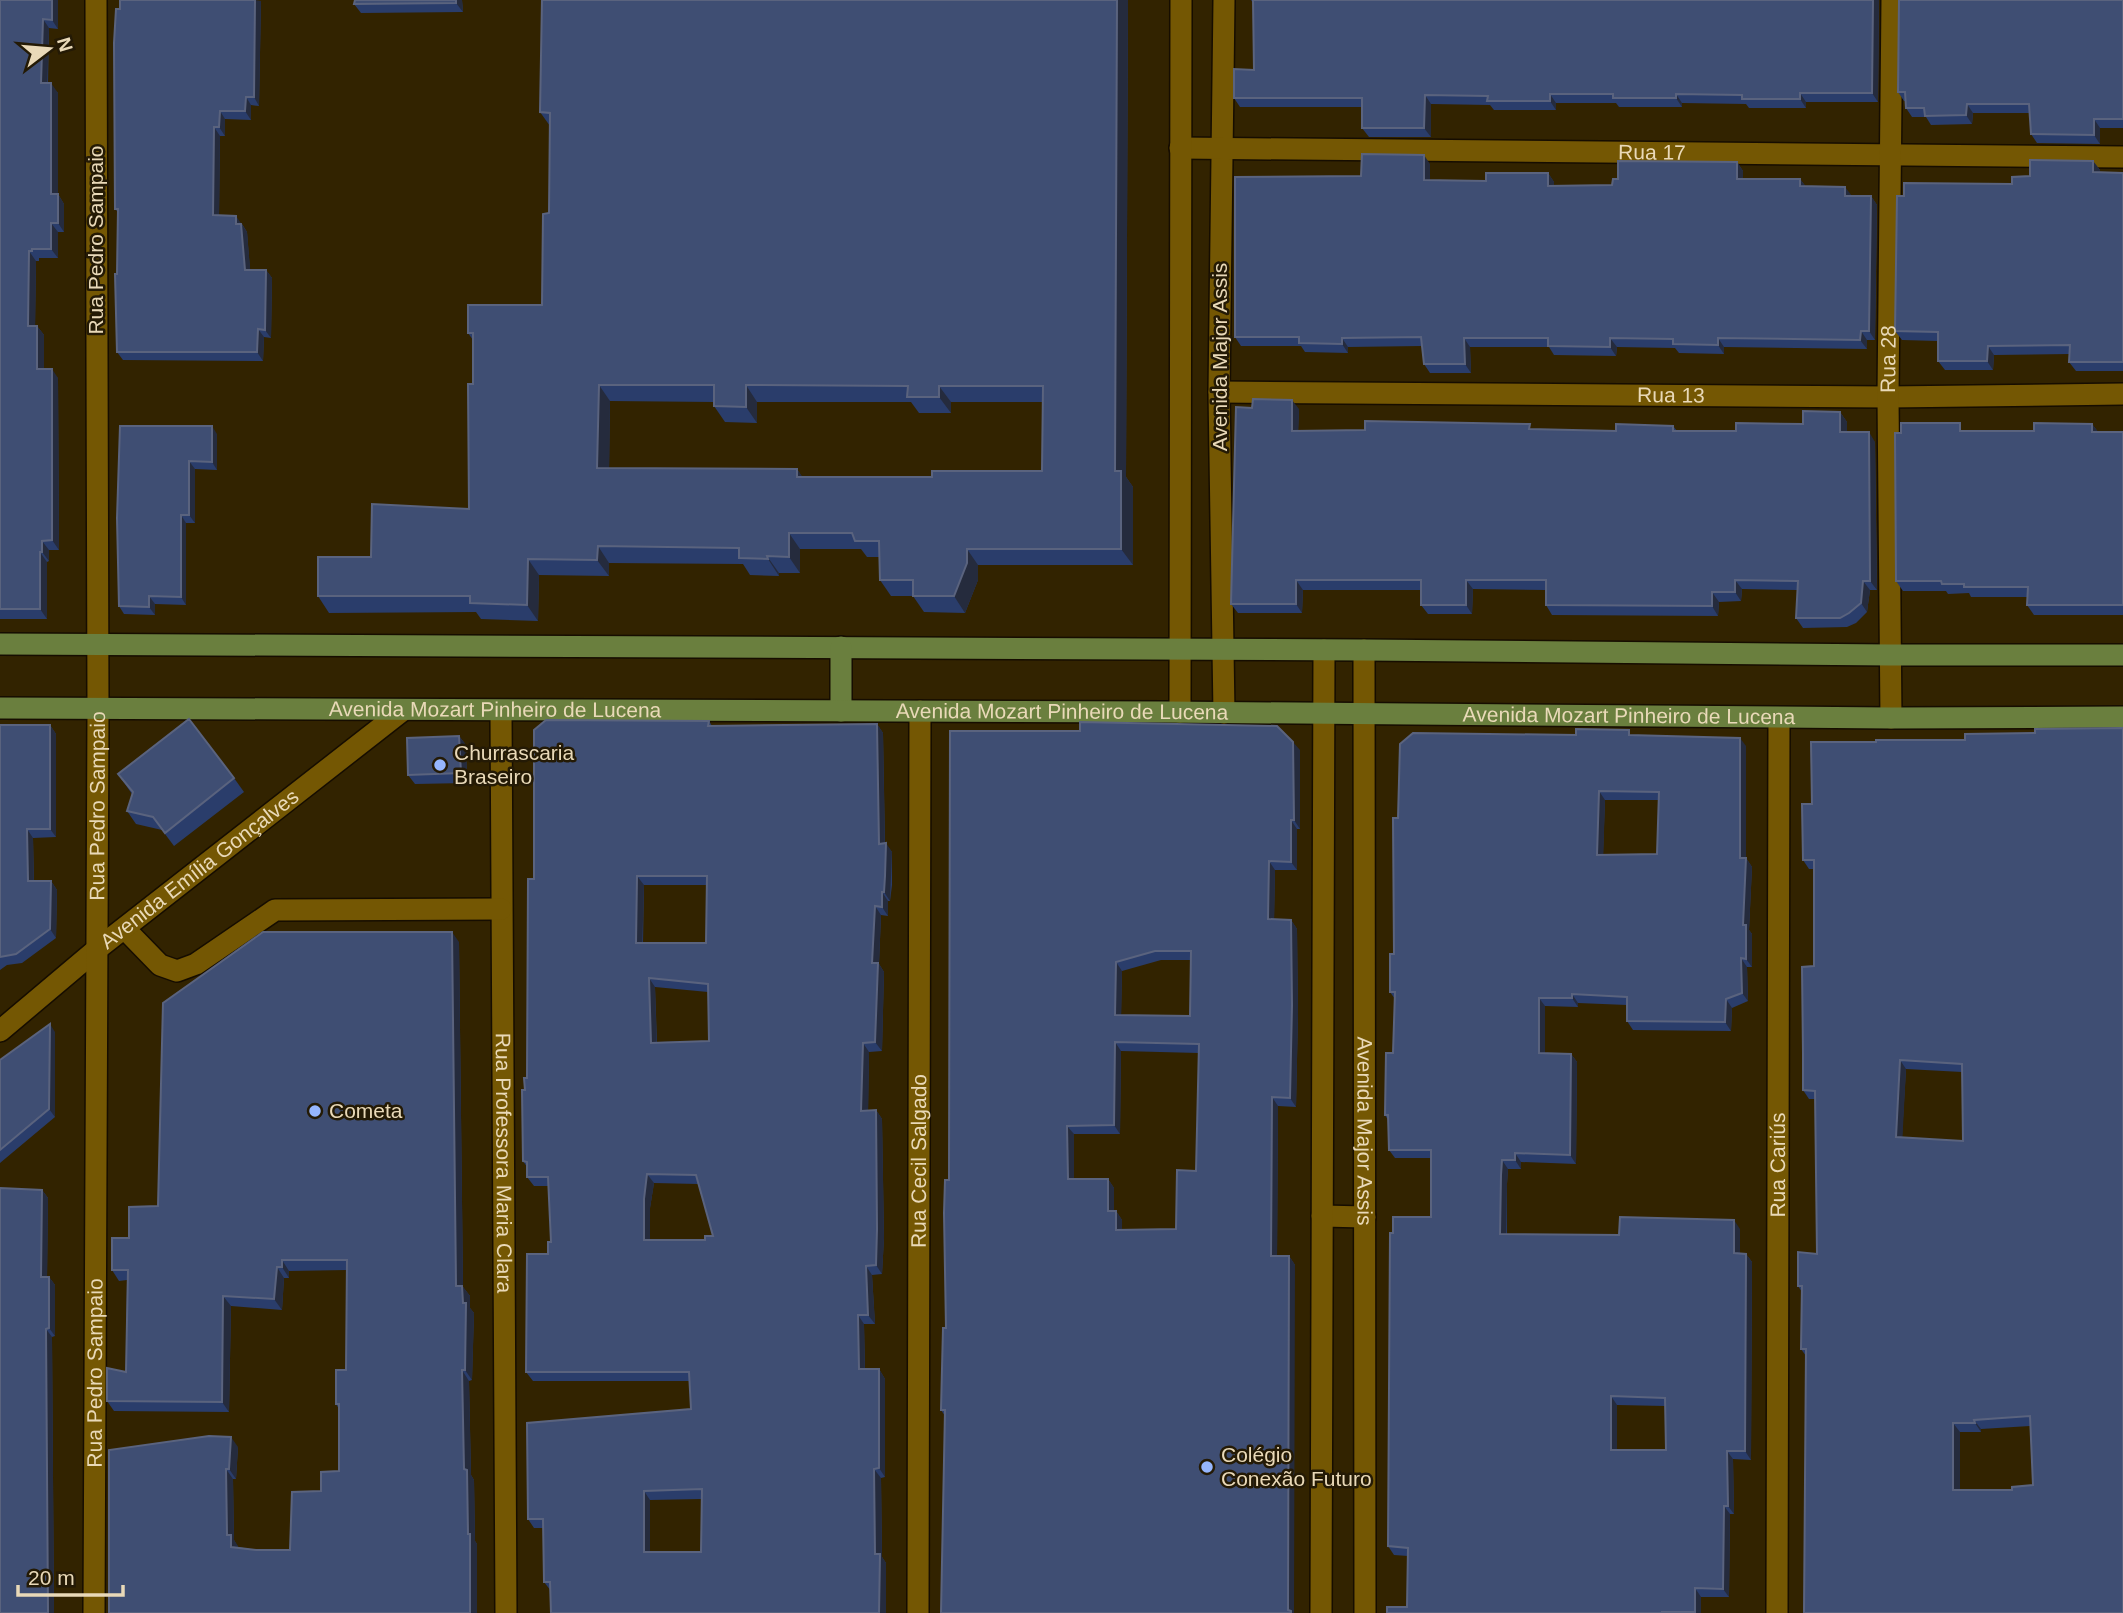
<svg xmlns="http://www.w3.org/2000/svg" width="2123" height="1613" font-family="Helvetica,sans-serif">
	<rect width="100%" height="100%" fill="#322300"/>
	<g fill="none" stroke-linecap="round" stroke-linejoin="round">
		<g stroke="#160d00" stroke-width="24">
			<g id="minor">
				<path d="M1224,0l-5,392 5,321"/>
				<path id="s1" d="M1180,148l943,9"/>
				<path id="s2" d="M1219,392l669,5 235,-3"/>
				<path id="s3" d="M1364,650l1,963"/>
				<path id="s4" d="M501,711l5,902"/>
				<path d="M1180,712l1,-712"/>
				<path id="s5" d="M1891,718l-3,-321 4,-397"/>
				<path d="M125,929l35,36 17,6 19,-7 79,-54 226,-1"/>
				<path id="s6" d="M0,1031l96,-81 306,-239"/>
				<path d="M1322,1216l43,1"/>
				<path id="s7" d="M94,1613l4,-904 -2,-709"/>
				<path id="s8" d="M918,1613l2,-902"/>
				<path d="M1321,1613l3,-963"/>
				<path id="s9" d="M1777,1613l2,-895"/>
			</g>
		</g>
		<g stroke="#160d00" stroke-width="24">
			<g id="major">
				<path d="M0,644l1364,6 527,5h232"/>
				<path d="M841,647v64"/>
				<path id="s10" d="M0,708l1165,4 726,6 232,-1"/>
			</g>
		</g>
		<use href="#minor" stroke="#745703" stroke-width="21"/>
		<use href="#major" stroke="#6a7f3e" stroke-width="21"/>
	</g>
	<path fill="#2a3d6b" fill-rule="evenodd" d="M0,0h58v29l-9,-1 -1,55 10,10v101l6,10v28h-6v26h-19v3h-3l-1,65h2l7,9v34l14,9 1,172h-10v11l-2,1v57h-47z
		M355,0h107l1,12 -102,1 -7,-9z
		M1128,0l-2,477 7,10v78h-155v15l-13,33 -41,-1 -11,-16h-22l-11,-16 -1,-23h-12l-6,-8h-61v24h-21v3l-29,-1 -7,-11 -134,-1v13l-70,-1 -1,46 -57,-2 -5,-7 -147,1 -11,-17 53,-39 98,-48 4,-169 -5,-7 74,-28 7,-92 1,-87 -10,-14zM610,401l104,1v4l11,16 32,1v-21h154l8,11h32v-11h91v69l-110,6h-130l-5,-8 -188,-1z
		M1251,0h628l-1,102h-72v6h-57l-3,-4 -64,-1v4h-63l-3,-4h-60v7h-62l-4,-5 -59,-1v33h-62l-7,-9v-21h-122l-6,-9 20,-28 -1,-67z
		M2123,0v128h-23v16l-63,-1 -6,-9 -1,-21h-57l-1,11 -41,1 -5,-8h-14l-6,-9 -1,-7h-1l-6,-9z
		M261,1l-2,105 -8,-1v15l-26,-1v17h-5l-1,79 23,9 5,8 3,38h16l6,8 -1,60 -7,-1 -1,24 -140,-1 -6,-8 1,-140 -3,-3 5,-200z
		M2093,161l7,9v2l23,1v198h-47l-7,-9 1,-8 -76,1 -1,15h-48l-7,-9v-20l-36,-1 -7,-9 9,-135 108,-12 18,-8z
		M1737,162l6,9v8h57l6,8 46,9h19l6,9 -2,135h-8v9l-143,-2v7l-45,-1 -4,-5 -58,-1 -1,9 -62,-1 -5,-8h-79l1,26h-41l-6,-9 -2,-18 -74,1v6l-43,-1 -4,-6h-60l-6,-9 126,-161 69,-12v16l56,1 62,-8 6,9v4l58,-1z
		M1299,409l-1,22 236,-1 82,1 57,-5 4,5h59l67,-7 37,-12 7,10v10l28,10 2,148h-7l-3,22 -11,11 -9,4 -44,1 -7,-10 2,-28 -56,-1 -1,12 -22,1 -1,14 -166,-1 -6,-10v-15l-73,-1 -1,25h-44l-7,-9v-15h-118l-1,23h-64l-7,-9z
		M2092,424l6,8h25v183h-89l-7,-10 1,-8h-57l-2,-4 -21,1 -2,-3h-43l-7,-10 69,-150h69z
		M217,434v36l-22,-1v54h-9v82l-31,-1v11l-31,-1 -5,-8 -2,-88z
		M709,721l3,5 165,-2 6,9 2,110 7,9v33l-2,16h-2v15l-7,-1 -2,49 5,8 -2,79 -13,1 -1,58h8l6,9 2,119 -2,36 -10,1 3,49h-11l1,45h14l6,10v98l-4,1 1,79 4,6 -335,28 -7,-9 -1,-54h-9l-6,-9 163,-110 -2,-28h-156l-7,-9 25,-130 -2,-56h-15l-7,-9v-10l-4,-6 2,-71 2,-12zM644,885h63l-1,58h-63zM655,987l53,5 1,49 -52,1zM654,1183l44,1 15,52 -8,4h-55v-32zM702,1499l-1,53h-51v-52z
		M0,725h50l6,9v103l-23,1 1,43h17l6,9 -1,48 -34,25 -15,2 -7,5z
		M950,731l350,19v79h-3v41h-22l-1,49 17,1 6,9 1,85 -2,93 -18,-1 -1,150h12l6,9 -350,151 -4,-6 5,-82 3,-148zM1161,960h30l-1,56 -69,-1 1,-44zM1121,1051l78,2 -3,118 -20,58 -54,1v-10l-6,-9h-2v-23l-6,-9h-34v-45h46z
		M1633,735l113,11v112l6,9 -3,63 3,4v33h-5l1,34 -16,7 -1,23 -98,-1 -6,-9v-16l-49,-2v4l-33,-1v47l26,1 6,8 -1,102 -55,-2v7h-13l-1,15v50l112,1 121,-6v24l6,1 6,8 -1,198 -18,-1 1,55h-4l-1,83h-28v16h-314l20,-6 1,-51 -14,-1 -6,-9 5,-313 38,-16v-59h-36l-6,-8 -1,-30 -3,-5 8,-62 2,-54 -5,-7 4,-38 4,-136zM1605,800h54l-2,54 -54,1zM1617,1405l48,1 1,44h-49z
		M459,736l7,9 1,38 -52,1 -7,-9z
		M1876,742l247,871h-319l2,-257 -5,-7 1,-57 -4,-6 19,-32 -1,-155h-7l-6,-9 11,-124v-97h-5l-6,-9 9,-56zM1906,1069l56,3 1,69 -61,-4zM2030,1426l3,59 -21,5h-52v-58h21v-3z
		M118,774l116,4 10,14 -70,54 -12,-16 -26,-6 -9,-13 5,-17z
		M459,942l4,345 7,9v12l4,5 -2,67 -3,1 2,94 3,5 1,61 2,3v69h-368l129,-166 -2,32h-3l1,61 4,7 18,3h34l31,-59 18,-20v-62l-3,-5 10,-34 1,-100 -58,1v7h-5l-2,32 -51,-4 -2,106 -115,-1 -7,-10 19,-29 1,-92 -8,1 -7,-11 17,-32 29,-32z
		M55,1032v85l-55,46v-103z
		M42,1190l6,8 -1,79h2l6,8v51l-3,1 2,276h-54z"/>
	<path fill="#252b3d" d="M52,0h6v29l-6,-9z
		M255,0l6,1 -2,105 -5,-9z
		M456,0h6l1,12 -7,-9z
		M1117,0h11l-2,477 7,10v78l-12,-16 -6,-78z
		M1873,0h6l-1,102 -6,-9z
		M43,19l6,9 -2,65 -6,-10z
		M51,83l7,10v111l-7,-10z
		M1800,93l6,9v6l-6,-9z
		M1550,94l6,9v7l-6,-9z
		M1676,94l6,9v4l-6,-9z
		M1425,95l6,9v33l-7,-9z
		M246,97l5,8v15l-6,-9z
		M1967,104l6,9 -1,11 -6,-9z
		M220,111l5,8v17l-6,-9z
		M2094,119l6,9v16l-6,-9z
		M214,127l6,9 -1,88 -6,-9z
		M1424,155l6,9v25l-6,-9z
		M2093,161l7,9v11l-7,-9z
		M1737,162l6,9v16l-6,-8z
		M1548,173l6,9v13l-6,-9z
		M1800,179l6,8 -6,-1z
		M1845,187l7,9h-7z
		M58,194l6,10v28l-6,-9z
		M1871,196l6,9 -2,135 -6,-9z
		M236,216l11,16 4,47 -6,-9 -9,-46z
		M51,223l7,9v26l-7,-9z
		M29,251l7,10 -1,74 -7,-9z
		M266,270l6,8 -1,60 -6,-8z
		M37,326l7,9v43l-7,-9z
		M258,329l6,8 -1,24 -6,-9z
		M1861,331l6,9v9l-7,-9z
		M1342,338l6,9v6l-6,-9z
		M1464,338l6,9 1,26 -6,-9z
		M1610,338l7,9 -1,9 -6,-9z
		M1718,338l6,9v7l-6,-9z
		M1988,346l6,9 -1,15 -6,-9z
		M52,369l6,9 1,172 -7,-10z
		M599,385l11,16 -1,83 -12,-16z
		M746,385l11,17v21l-11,-16z
		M939,386l12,16v11l-12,-16z
		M1292,400l7,9 -1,32 -6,-10z
		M1840,412l7,10v19l-7,-9z
		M2092,424l7,9 -7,-1z
		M212,426l5,8v36l-5,-8z
		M1869,432l6,10 2,148 -7,-9z
		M189,461l6,8v54l-6,-8z
		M797,469l11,16 -11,-8z
		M181,515l5,8v82l-5,-8z
		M789,533l11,16v24l-11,-16z
		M42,541l7,9v11l-7,-9z
		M598,546l11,17v13l-12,-16z
		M967,549l11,16v15l-13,33 -11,-17z
		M40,552l7,10v57l-7,-10z
		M767,556l12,17v3l-11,-17z
		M528,559l11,16 -1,46 -11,-16z
		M1296,580l7,10 -1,23 -6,-9z
		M1466,580l7,9 -1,25 -6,-9z
		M1735,580l7,9 -1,12 -6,-9z
		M1863,581l7,9 -3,22 -6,-9z
		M1712,592l7,10 -1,14 -6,-10z
		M149,596l6,8v11l-6,-8z
		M877,724l6,9 2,120 -6,-9z
		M50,725l6,9v103l-6,-8z
		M459,736l7,9 1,38 -6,-10z
		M1740,738l6,8v120l-6,-8z
		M1293,742l7,8v79l-6,-9z
		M1599,791l6,9 -2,64 -6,-9z
		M1291,820l6,9v41l-6,-8z
		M27,829l6,9 1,52 -6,-9z
		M886,843l6,9 -2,49 -6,-9z
		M1746,858l6,9 -3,63 3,4v33l-6,-8 -3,-34z
		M1269,861l6,9 -1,58 -6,-9z
		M637,876l7,9 -2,67 -6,-9z
		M51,881l6,9 -1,48 -6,-9z
		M882,892l6,9v15l-6,-9z
		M875,906l6,9 -2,49 5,8 -2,79 -7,-9 -3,-79z
		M1291,920l6,9 1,85 -2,93 -6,-9z
		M452,932l7,10 4,345 7,9v12l4,5 -2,67 -7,-10 -2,-67 -7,-17z
		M1741,958l6,9 1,34 -6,-8z
		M1116,962l6,9 -1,53 -6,-9z
		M649,978l6,9 2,65 -6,-9z
		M1572,994l6,9v4l-6,-9z
		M1539,998l6,8v56l-6,-9z
		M1726,999l6,9 -1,23 -6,-9z
		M50,1024l5,8v85l-6,-8z
		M1115,1042l6,9 -1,83 -6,-9z
		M863,1043l6,9 -1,68 -7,-9z
		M1571,1054l6,8 -1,102 -6,-9z
		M1900,1060l6,9 -4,77 -6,-9z
		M1272,1097l6,9 -1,159 -6,-9z
		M876,1110l6,9 2,119 -2,36 -6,-9z
		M1067,1126l7,8v54l-6,-9z
		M1515,1153l6,9v7l-6,-9z
		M1502,1160l6,9 -1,15 -1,59 -6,-9 1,-59z
		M647,1174l7,9 -4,25v41l-6,-9v-41z
		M1108,1179l6,9v32l-6,-9z
		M42,1190l6,8 -1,87 -6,-8z
		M1116,1211l6,9v19l-6,-9z
		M1734,1220l6,9v32l-6,-8z
		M1746,1254l6,8 -1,198 -6,-9z
		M1289,1256l6,9 -1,348h-4l-2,-3z
		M282,1260l7,11v7l-7,-11z
		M866,1266l6,9 3,49 -7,-9z
		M277,1267l7,11 -2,32 -8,-11z
		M49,1277l6,8v51l-6,-8z
		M223,1296l8,10 -2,106 -7,-10z
		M858,1315l6,9 1,54 -6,-9z
		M46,1329l6,8 2,276h-6z
		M879,1369l6,10v98l-6,-9z
		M462,1370l7,11 2,94 3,5 1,61 2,3v69h-7l-2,-79 -4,-65z
		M1611,1396l6,9v53l-6,-8z
		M1974,1420l7,9v3l-6,-9z
		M1953,1423l7,9v67l-7,-9z
		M231,1437l7,10 -2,32 -7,-10z
		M1727,1451l6,8 1,55 -6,-8z
		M226,1469l7,10 1,61 4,6 1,11 -8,-10 -4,-12z
		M874,1469l7,9 1,79 4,6v50h-7l-4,-59z
		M644,1491l6,9v61l-6,-9z
		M1724,1506l6,8 -1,83 -6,-8z
		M1695,1588l6,9v16h-5l-1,-1z"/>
	<path fill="#3f4e73" stroke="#5a637e" stroke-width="2" fill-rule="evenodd" d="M0,0h52v20l-9,-1 -2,64h10v111h7v29h-7v26h-19v2h-3l-1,75h9v43h15v171l-10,1v11h-2v57h-40z
		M120,0h135l-1,97h-8l-1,14h-25l-1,16h-5l-1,88 23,1v8h5l4,46h21l-1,60 -7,-1 -1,23h-140l-2,-78h2l1,-65h-3l-1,-166 2,-34h4z
		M355,0h101v3l-102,1z
		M542,0h575l-2,471h6v78h-154v14l-13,33h-41v-16h-33l-1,-39h-24l-3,-8h-63v24l-22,-1 1,3 -29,-1v-10l-141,-2 -1,14 -69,-1 -1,46 -57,-2v-7h-152v-39h53l1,-53 97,5 -1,-125h5v-51h-5v-28h74l1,-91 6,-1 1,-100 -10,-1zM599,385h115v21l32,1v-22l162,1 -1,11h32v-11h104l-1,85h-110v6h-135v-8l-200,-1z
		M1253,0h620l-1,93h-72v6h-58v-4l-66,-1v4h-63v-4h-63v7h-63l1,-5 -63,-1 -1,33h-62v-30h-128v-29l20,1z
		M1899,0h224v119h-29v16l-63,-1 -2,-30h-62l-1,11 -41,1 -1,-8h-18l-1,-16h-7z
		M1362,154l62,1v25l62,1v-8h62v13l64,-1 1,-6h5v-18l119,1v17h63v7l45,1v9h26l-2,135h-8l-1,9 -142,-2v7l-45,-1v-5l-63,-1v9l-62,-1v-8h-84l1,26h-41l-3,-27 -79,1v6l-43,-1v-6h-64v-160l126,-1z
		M2030,160l63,1v11l30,1v189h-54l1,-17 -82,1 -1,15h-49v-29l-43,-1 2,-135h7v-13l108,1v-7l18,-1z
		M1253,399l39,1v31l73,-1v-9l165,3 -1,5 87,2v-7l57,2v5h63v-8l67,1v-13l37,1v20h29l1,149h-7l-2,22 -12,10 -9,5h-44l2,-37 -63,-1v12h-23v14l-166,-1v-25h-80v25h-45v-25h-125v24h-65l5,-197 16,1z
		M1901,423h59v8h74v-8l58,1v8h31v173h-96l1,-18h-64v-3h-22l-1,-3h-45l-1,-148h6z
		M120,426h92v36l-23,-1v54h-8v82l-32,-1v11l-30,-1 -2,-88z
		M189,719l45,59 -69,55 -12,-16 -26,-6 6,-19 -15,-18z
		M546,720l163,1 -1,5 169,-2 2,120 7,-1 -1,33 -1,16h-2v15l-7,-1 -3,57h6l-3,79 -12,1 -2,68 15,-1 1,119 -1,36 -10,1 2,49h-10l1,54h20v99l-5,1 1,85h5l-1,59h-328l-1,-31h-6l-1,-63h-15l-1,-96 164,-14 -2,-37h-163l1,-118h21v-12h3l-3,-65h-21v-15l-4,-1 -1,-71h3l-1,-12h3l1,-199h6v-149zM637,876h70l-1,67h-70zM649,978l59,6 1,57 -58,2zM647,1174l49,1 17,61h-8v4h-61v-41zM702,1489l-1,63h-57v-61z
		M1080,722l197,4 16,16 1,78h-3v42l-22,-1 -1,58 23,1 1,85 -2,93 -18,-1 -1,159h18l-1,354 3,1v2h-350l4,-203h-4l2,-82h3l-2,-115 1,-33h4l1,-449h130zM1155,951h36l-1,65 -75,-1 1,-53zM1115,1042l84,2 -3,127 -19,-1 -1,59 -60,1v-19h-8v-32h-40l-1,-53 47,-1z
		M0,725h50v104h-23l1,52h23l-1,48 -34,25 -16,3z
		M2123,728v885h-319l2,-264h-5l1,-63h-4v-34l19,2 -2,-163 -12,-1v-37l-1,-86 12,-1v-106h-11l-1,-56h10l-1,-62h65v-2h89v-6l70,-1v-4zM1900,1060l62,4 1,77 -67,-4zM2030,1416l3,69 -21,2v3h-59v-67h22l-1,-3z
		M1576,729l53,1v5l111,3v120h6l-3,67h3v34l-5,-1 1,35 -16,6 -1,23 -98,-1v-24l-55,-3v4h-33v55l32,1 -1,101 -55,-2v7h-13l-1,15 -1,59 119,1 1,-18 114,3v33l12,1 -1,197h-18l1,55h-4l-1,83 -28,-1v24h-33v1h-275v-6h20l1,-59 -20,-2 2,-313h3v-16h38v-67h-42l-1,-35h-3l1,-62h7l2,-61h-5v-38h4l-1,-136h5l2,-74 13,-11 163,2zM1599,791l60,1 -2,62 -60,1zM1611,1396l54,2 1,52h-55z
		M459,736l2,37 -53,2 -1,-37z
		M263,932h189l4,354h6l1,17h3l-1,67h-3l2,99 3,1 1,64h2v79h-361v-163l100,-14 22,1 -2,32h-3l1,66h4v12l25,3h34l2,-58 29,-1v-19l18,-1v-67h-3v-34h10l1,-110h-65v7h-5l-3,32 -51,-3 -1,106 -115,-1v-33l19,4 2,-102h-16v-32h17v-31l29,-1 5,-203z
		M50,1024l-1,85 -49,41v-90z
		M0,1188l42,2 -1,87h8v51l-3,1 2,284h-48z"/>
	<g fill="#96b6fd" stroke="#241a05" stroke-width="2.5">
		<circle cx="440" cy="765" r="7"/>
		<circle cx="315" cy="1111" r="7"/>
		<circle cx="1207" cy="1467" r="7"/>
	</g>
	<g text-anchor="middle" stroke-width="5" stroke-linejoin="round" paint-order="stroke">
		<g font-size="21" fill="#e9d9b8" stroke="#241a05">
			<text dy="7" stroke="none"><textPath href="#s1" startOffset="472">Rua 17</textPath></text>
			<text transform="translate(96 240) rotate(-90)" y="7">Rua Pedro Sampaio</text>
			<text transform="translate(1220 357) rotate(-90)" y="7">Avenida Major Assis</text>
			<text dy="7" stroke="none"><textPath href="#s5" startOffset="359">Rua 28</textPath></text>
			<text dy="7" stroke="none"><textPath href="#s2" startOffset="452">Rua 13</textPath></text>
			<text dy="7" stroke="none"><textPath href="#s10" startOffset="495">Avenida Mozart Pinheiro de Lucena</textPath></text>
			<text dy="7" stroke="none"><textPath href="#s10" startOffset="1062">Avenida Mozart Pinheiro de Lucena</textPath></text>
			<text dy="7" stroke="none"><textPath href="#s10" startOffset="1629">Avenida Mozart Pinheiro de Lucena</textPath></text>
			<text dy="7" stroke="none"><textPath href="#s7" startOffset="807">Rua Pedro Sampaio</textPath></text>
			<text dy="7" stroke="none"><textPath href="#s6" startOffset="257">Avenida Emília Gonçalves</textPath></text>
			<text dy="7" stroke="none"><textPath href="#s3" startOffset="481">Avenida Major Assis</textPath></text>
			<text dy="7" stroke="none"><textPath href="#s4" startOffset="452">Rua Professora Maria Clara</textPath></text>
			<text dy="7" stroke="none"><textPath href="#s8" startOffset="452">Rua Cecil Salgado</textPath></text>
			<text dy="7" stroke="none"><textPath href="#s9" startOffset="448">Rua Cariús</textPath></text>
			<text dy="7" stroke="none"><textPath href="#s7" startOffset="240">Rua Pedro Sampaio</textPath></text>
		</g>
		<g font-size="21" fill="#e9d9b8" stroke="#241a05" text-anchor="start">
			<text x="454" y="760">Churrascaria<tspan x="454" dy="24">Braseiro</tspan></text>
			<text x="329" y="1118">Cometa</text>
			<text x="1221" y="1462">Colégio<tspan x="1221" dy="24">Conexão Futuro</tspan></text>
		</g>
	</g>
	<g transform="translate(49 49) rotate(74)" stroke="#241a05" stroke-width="5" paint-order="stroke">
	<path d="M0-5L12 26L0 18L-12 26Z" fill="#e9d9b8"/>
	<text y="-10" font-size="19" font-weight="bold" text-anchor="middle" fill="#e9d9b8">N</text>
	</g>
	<path d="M18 1585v10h105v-10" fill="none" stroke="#e9d9b8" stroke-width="3.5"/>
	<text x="28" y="1585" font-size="21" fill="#e9d9b8" stroke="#241a05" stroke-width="5" paint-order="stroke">20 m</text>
</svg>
